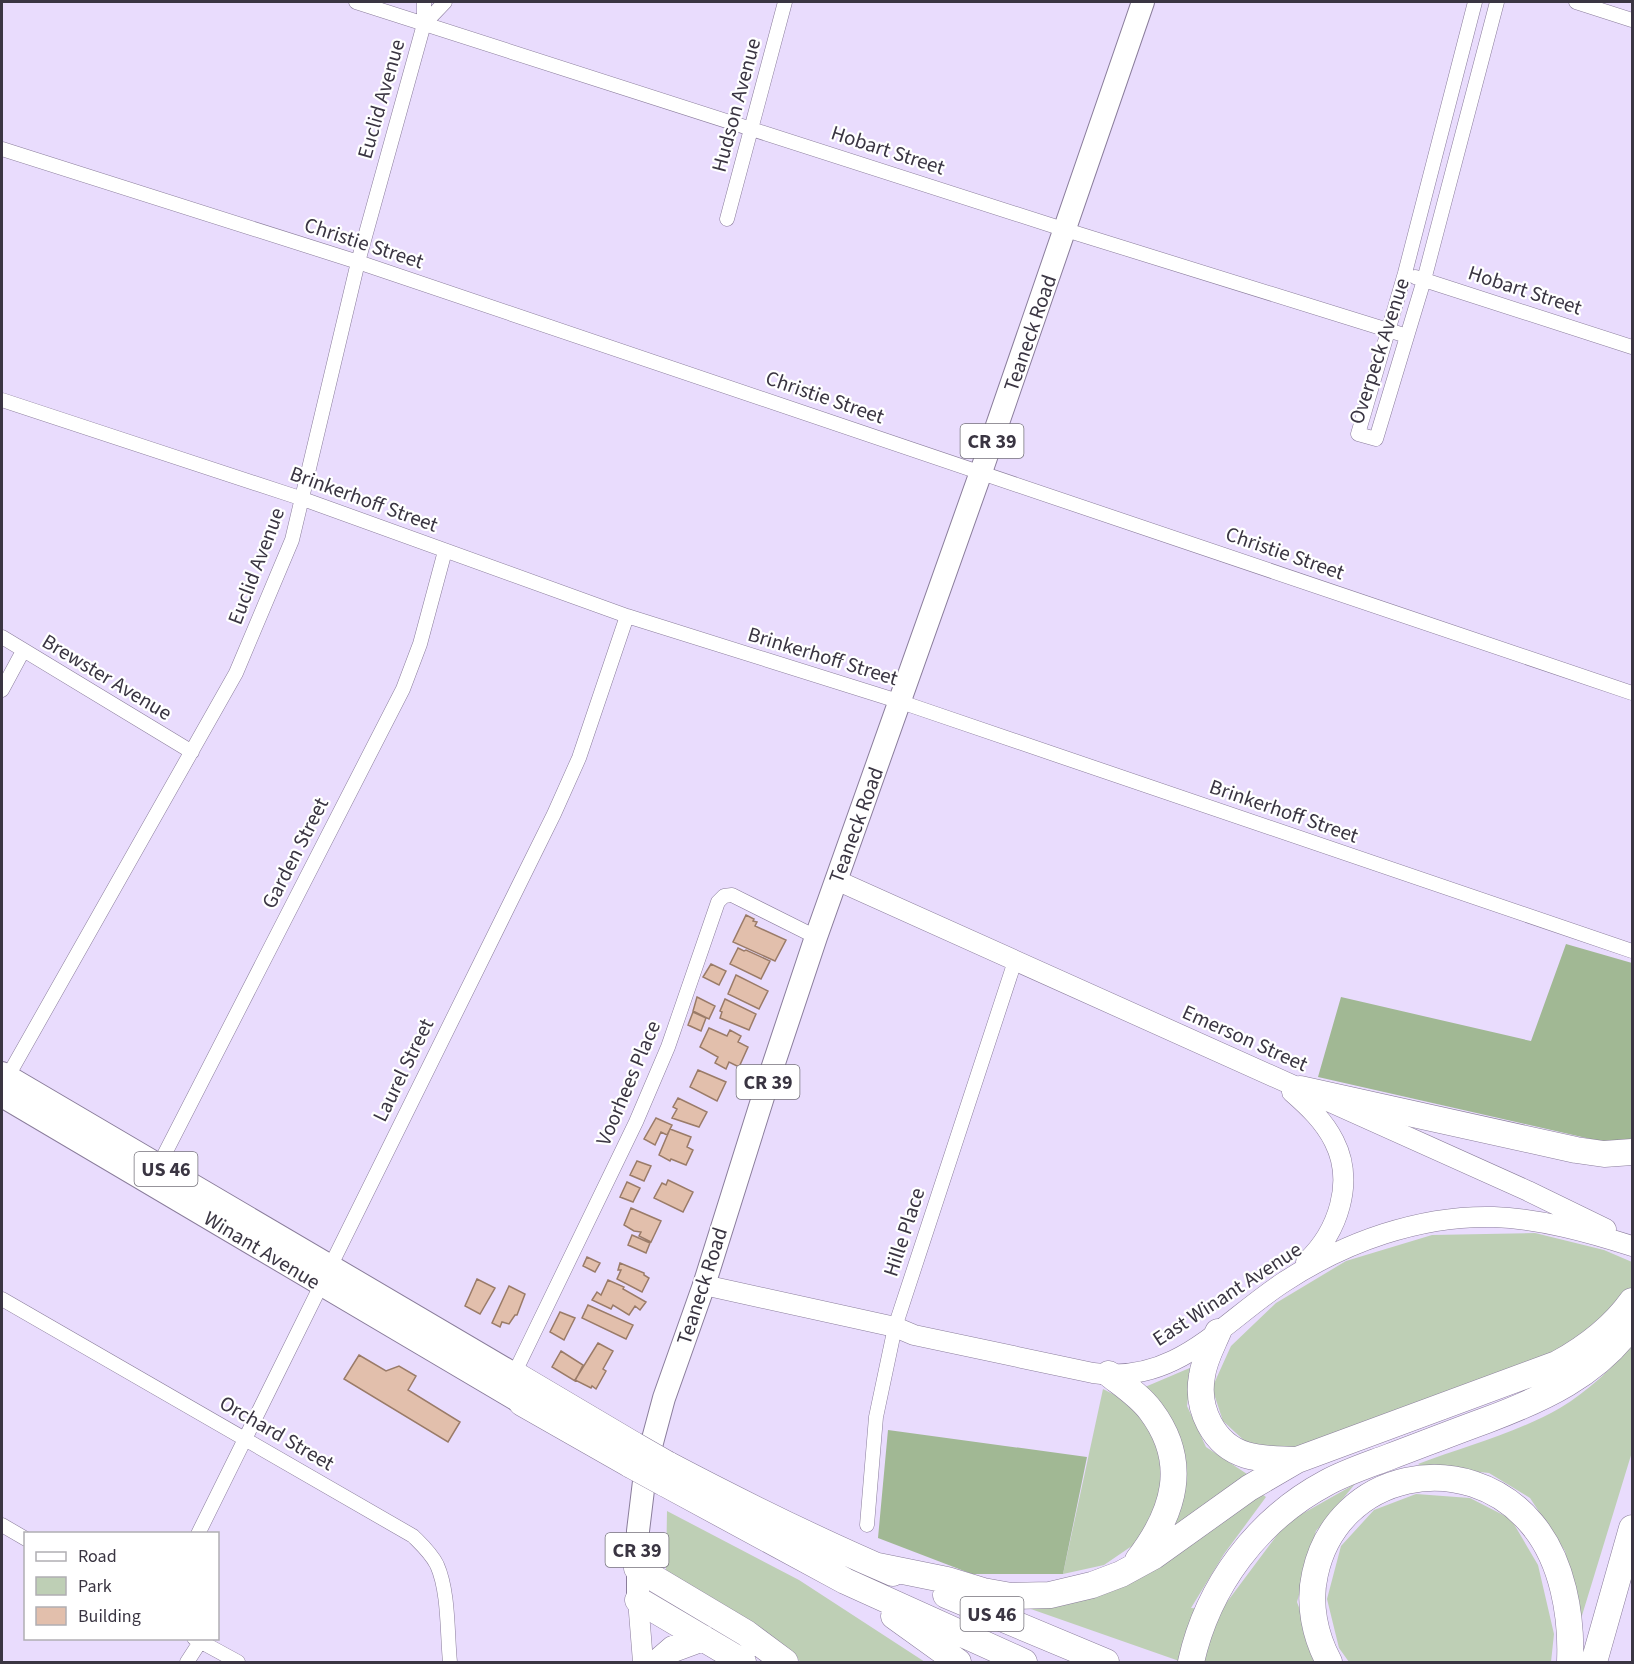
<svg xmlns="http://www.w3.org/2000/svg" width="1634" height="1664" font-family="'Source Sans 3',sans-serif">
	<rect width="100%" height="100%" fill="#e9dcfd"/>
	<path fill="#becfb5" d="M1535,1233l69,17 28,12v26l-9,13 -56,47 -274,100 -43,-2 -27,-25 -11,-33 19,-42 45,-43 70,-42 86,-26z
		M1632,1344v108l-52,170 -15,-71 -35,-53 -41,-25 -68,-7 -3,-2c45,-17 101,-32 142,-56 28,-17 52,-39 72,-64z
		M1192,1367l-5,39 19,41 41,27 -78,63 14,-52 -38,-98z
		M1103,1389l32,16 25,46 2,42 -17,44 -41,28 -41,9z
		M1355,1484l-39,47 -19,71 22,60h-137l-154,-54 234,-114 4,3 -42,57 -33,54 30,2 65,-87z
		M1416,1494l54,4 41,21 27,46 16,69 -3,28h-202l-10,-14 -12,-49 14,-53 33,-36z
		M667,1511l132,69 126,82h-124l-31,-27 -104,-64z"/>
	<path fill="#a1b894" d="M1566,944l66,19v175l-15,7 -299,-68 23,-80 190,44z
		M888,1430l199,27 -24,117h-91l-94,-36z"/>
	<path fill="#e2bfac" stroke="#9a7b68" stroke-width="1.5" d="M746,915l8,4 -1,2 4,1 -2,4 31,14 -11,21 -42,-19z
		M738,948l6,3 2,-1 24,11 -9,18 -31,-15z
		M711,964l15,7 -7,14 -16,-8z
		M736,975l32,16 -9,18 -31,-15z
		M697,997l18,9 -6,13 -16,-8z
		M725,999l31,15 -7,16 -29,-12 2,-6 -2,-1z
		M693,1012l13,6 -5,13 -13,-6z
		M709,1028l18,8 3,-6 11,6 -3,6 10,5 -9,20 -10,-5 -3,7 -11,-6 3,-6 -18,-10z
		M698,1070l28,12 -9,19 -27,-14z
		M678,1098l29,14 -8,15 -27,-9 5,-9 -4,-2z
		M656,1118l16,7 -5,10 -6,-3 -6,13 -11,-6z
		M670,1129l21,8 -4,10 6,3 -7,15 -15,-6 -1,2 -11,-6z
		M637,1161l14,5 -7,15 -14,-6z
		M668,1180l25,12 -10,20 -29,-14 8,-15 4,2z
		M627,1182l13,6 -7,14 -13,-5z
		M631,1208l30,13 -10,21 -12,-6 2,-4 -7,-1 -10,-6z
		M632,1235l18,8 -4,10 -18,-8z
		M587,1257l13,6 -5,9 -12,-6z
		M620,1263l24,10v2l5,3 -7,14 -25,-13 4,-9h-3z
		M477,1279l18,9 -15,26 -15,-8z
		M608,1280l16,7 -1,2 23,13 -6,8 -5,-4 -6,9 -16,-10 -2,4 -19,-9 5,-8 4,3z
		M509,1286l16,8 -8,21h-2l-6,9 -7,-2 -2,5 -8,-4z
		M588,1305l45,20 -7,14 -44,-21z
		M560,1312l15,6 -11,22 -14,-8z
		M598,1343l15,8 -10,18 3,2 -10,18 -4,-3 -1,2 -16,-8z
		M561,1351l22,14 -8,16 -23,-14z
		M359,1355l27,16 13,-5 17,10 -8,14 52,32 -12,20 -104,-63z"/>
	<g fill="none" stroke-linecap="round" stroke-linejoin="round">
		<g stroke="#8a7d9b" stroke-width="15">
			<path id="minor" d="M356,2l710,228 341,106
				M1475,2l-70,271 -47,161 18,5 48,-159 73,-278
				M1576,2l56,18
				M424,24l21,-22
				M2,149l356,113 1274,431
				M727,219l58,-217
				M1415,277l217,70
				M2,400l301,99 324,117 274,86 731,249
				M2,637l190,115
				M2,690l21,-39
				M8,1076l228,-403 56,-133 66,-278 66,-238v-22
				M159,1165l244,-476 17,-45 25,-93
				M2,1299l411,237c9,9 18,17 24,29 12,27 10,68 13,97
				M514,1374l122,-252 32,-75 50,-145 6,-6 8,-1 84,42
				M2,1525l24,14
				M867,1525l9,-108 19,-90 120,-366
				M198,1534l356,-720 25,-56 48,-142
				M194,1638l44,24
				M187,1662l13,-20"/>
		</g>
		<g stroke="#8a7d9b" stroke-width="21">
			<path id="secondary" d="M836,880l692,311 78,38
				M1292,1092c16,14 32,29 42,49 21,41 4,91 -28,121
				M704,1285l191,42 19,8 179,38c84,12 128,-50 191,-91 61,-40 136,-67 210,-65 47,2 94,15 138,29
				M638,1600l5,62"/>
		</g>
		<g stroke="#8a7d9b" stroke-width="24">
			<path id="primary" d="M638,1600v-69l8,-66 18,-67 40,-113 65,-207 47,-141 165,-465 162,-470"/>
		</g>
		<g stroke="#8a7d9b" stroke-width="24">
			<path id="trunk" d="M2,1073l512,301
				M2,1096l520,307"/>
		</g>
		<g stroke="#8a7d9b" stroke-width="27">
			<path id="motorway" d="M1300,1089l276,61 28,4 28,-2
				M1218,1332c-6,14 -14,28 -16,44 -6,32 11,69 44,79 16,5 34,4 51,5
				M514,1374l120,71
				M1109,1374c14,11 31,22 42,37 39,52 23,102 -13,149
				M522,1403l109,62
				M667,1464c74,39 149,76 226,109
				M664,1483l181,98 179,81
				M878,1566l69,14 36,11 28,5 39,-1 42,-10 29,-11 33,-18 95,-68 48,-28 260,-96c29,-16 55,-35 75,-63
				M637,1568l109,65 39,29
				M946,1595l160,67
				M638,1600l105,62
				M894,1616l64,46
				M658,1662l15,-13 30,-11
				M1191,1662c17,-76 66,-142 135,-179 20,-11 42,-18 63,-26 32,-12 65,-25 98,-37 56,-21 109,-45 145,-95
				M1329,1662c-14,-26 -21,-58 -14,-88 22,-103 151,-129 217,-50 31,37 40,92 38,138
				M1594,1662l38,-134"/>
		</g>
		<use href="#minor" stroke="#fff" stroke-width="14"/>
		<use href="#secondary" stroke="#fff" stroke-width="20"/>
		<use href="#primary" stroke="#fff" stroke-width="22"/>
		<use href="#trunk" stroke="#fff" stroke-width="22"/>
		<use href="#motorway" stroke="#fff" stroke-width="26"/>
		<g stroke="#8a7d9b" stroke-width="27" stroke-linecap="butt">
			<path id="motorway-bridge" d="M634,1445l33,19
				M631,1465l33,18"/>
		</g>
		<use href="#motorway-bridge" stroke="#fff" stroke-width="26"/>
	</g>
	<g text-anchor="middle" stroke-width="4.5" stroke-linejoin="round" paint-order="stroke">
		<g fill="#fff" stroke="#75727b" stroke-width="1.5">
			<rect x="960.5" y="424" width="63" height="34" rx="4.5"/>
			<rect x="736.5" y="1065" width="63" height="34" rx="4.5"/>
			<rect x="134.5" y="1152" width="63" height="34" rx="4.5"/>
			<rect x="605.5" y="1533" width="63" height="34" rx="4.5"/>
			<rect x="960.5" y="1597" width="63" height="34" rx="4.5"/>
		</g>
		<g font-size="20" font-weight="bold" fill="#3a3542">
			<text x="992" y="448">CR 39</text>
			<text x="768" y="1089">CR 39</text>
			<text x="166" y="1176">US 46</text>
			<text x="637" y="1557">CR 39</text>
			<text x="992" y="1621">US 46</text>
		</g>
		<g font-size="21" fill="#3a3542" stroke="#fff">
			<text transform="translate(381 99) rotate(-74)" y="7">Euclid Avenue</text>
			<text transform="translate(736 105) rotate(-75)" y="7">Hudson Avenue</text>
			<text transform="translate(888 150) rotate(18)" y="7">Hobart Street</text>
			<text transform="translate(364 243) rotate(18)" y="7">Christie Street</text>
			<text transform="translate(1525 290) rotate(18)" y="7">Hobart Street</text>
			<text transform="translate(1030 333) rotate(-71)" y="7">Teaneck Road</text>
			<text transform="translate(1379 351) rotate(-72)" y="7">Overpeck Avenue</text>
			<text transform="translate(825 397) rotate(19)" y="7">Christie Street</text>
			<text transform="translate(364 499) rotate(20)" y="7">Brinkerhoff Street</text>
			<text transform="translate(1285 553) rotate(19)" y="7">Christie Street</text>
			<text transform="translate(256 566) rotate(-69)" y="7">Euclid Avenue</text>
			<text transform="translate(823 656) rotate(17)" y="7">Brinkerhoff Street</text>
			<text transform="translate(107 677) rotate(31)" y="7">Brewster Avenue</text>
			<text transform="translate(1284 811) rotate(19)" y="7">Brinkerhoff Street</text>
			<text transform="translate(856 825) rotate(-70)" y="7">Teaneck Road</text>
			<text transform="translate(295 853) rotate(-63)" y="7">Garden Street</text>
			<text transform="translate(1245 1038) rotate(24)" y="7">Emerson Street</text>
			<text transform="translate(403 1070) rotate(-64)" y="7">Laurel Street</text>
			<text transform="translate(628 1083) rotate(-67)" y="7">Voorhees Place</text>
			<text transform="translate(904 1232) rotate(-72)" y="7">Hille Place</text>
			<text transform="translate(262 1250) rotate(31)" y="7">Winant Avenue</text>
			<text transform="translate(702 1286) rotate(-72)" y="7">Teaneck Road</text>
			<text transform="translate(1227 1294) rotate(-33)" y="7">East Winant Avenue</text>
			<text transform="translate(277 1433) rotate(30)" y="7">Orchard Street</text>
		</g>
	</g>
	<rect width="1634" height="1664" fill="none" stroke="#3a3542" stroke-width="6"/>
	<rect x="24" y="1532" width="195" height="108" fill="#ffffff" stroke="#b0aeb3" stroke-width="1.5"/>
	<rect x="36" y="1552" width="30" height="9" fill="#ffffff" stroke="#b0aeb3" stroke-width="1.5"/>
	<text x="78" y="1562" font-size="18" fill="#3a3542">Road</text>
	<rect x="36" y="1577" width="30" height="18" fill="#becfb5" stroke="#b0aeb3" stroke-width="1.5"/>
	<text x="78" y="1592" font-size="18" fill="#3a3542">Park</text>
	<rect x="36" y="1607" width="30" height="18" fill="#e2bfac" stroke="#b0aeb3" stroke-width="1.5"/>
	<text x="78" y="1622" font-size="18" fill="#3a3542">Building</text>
</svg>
